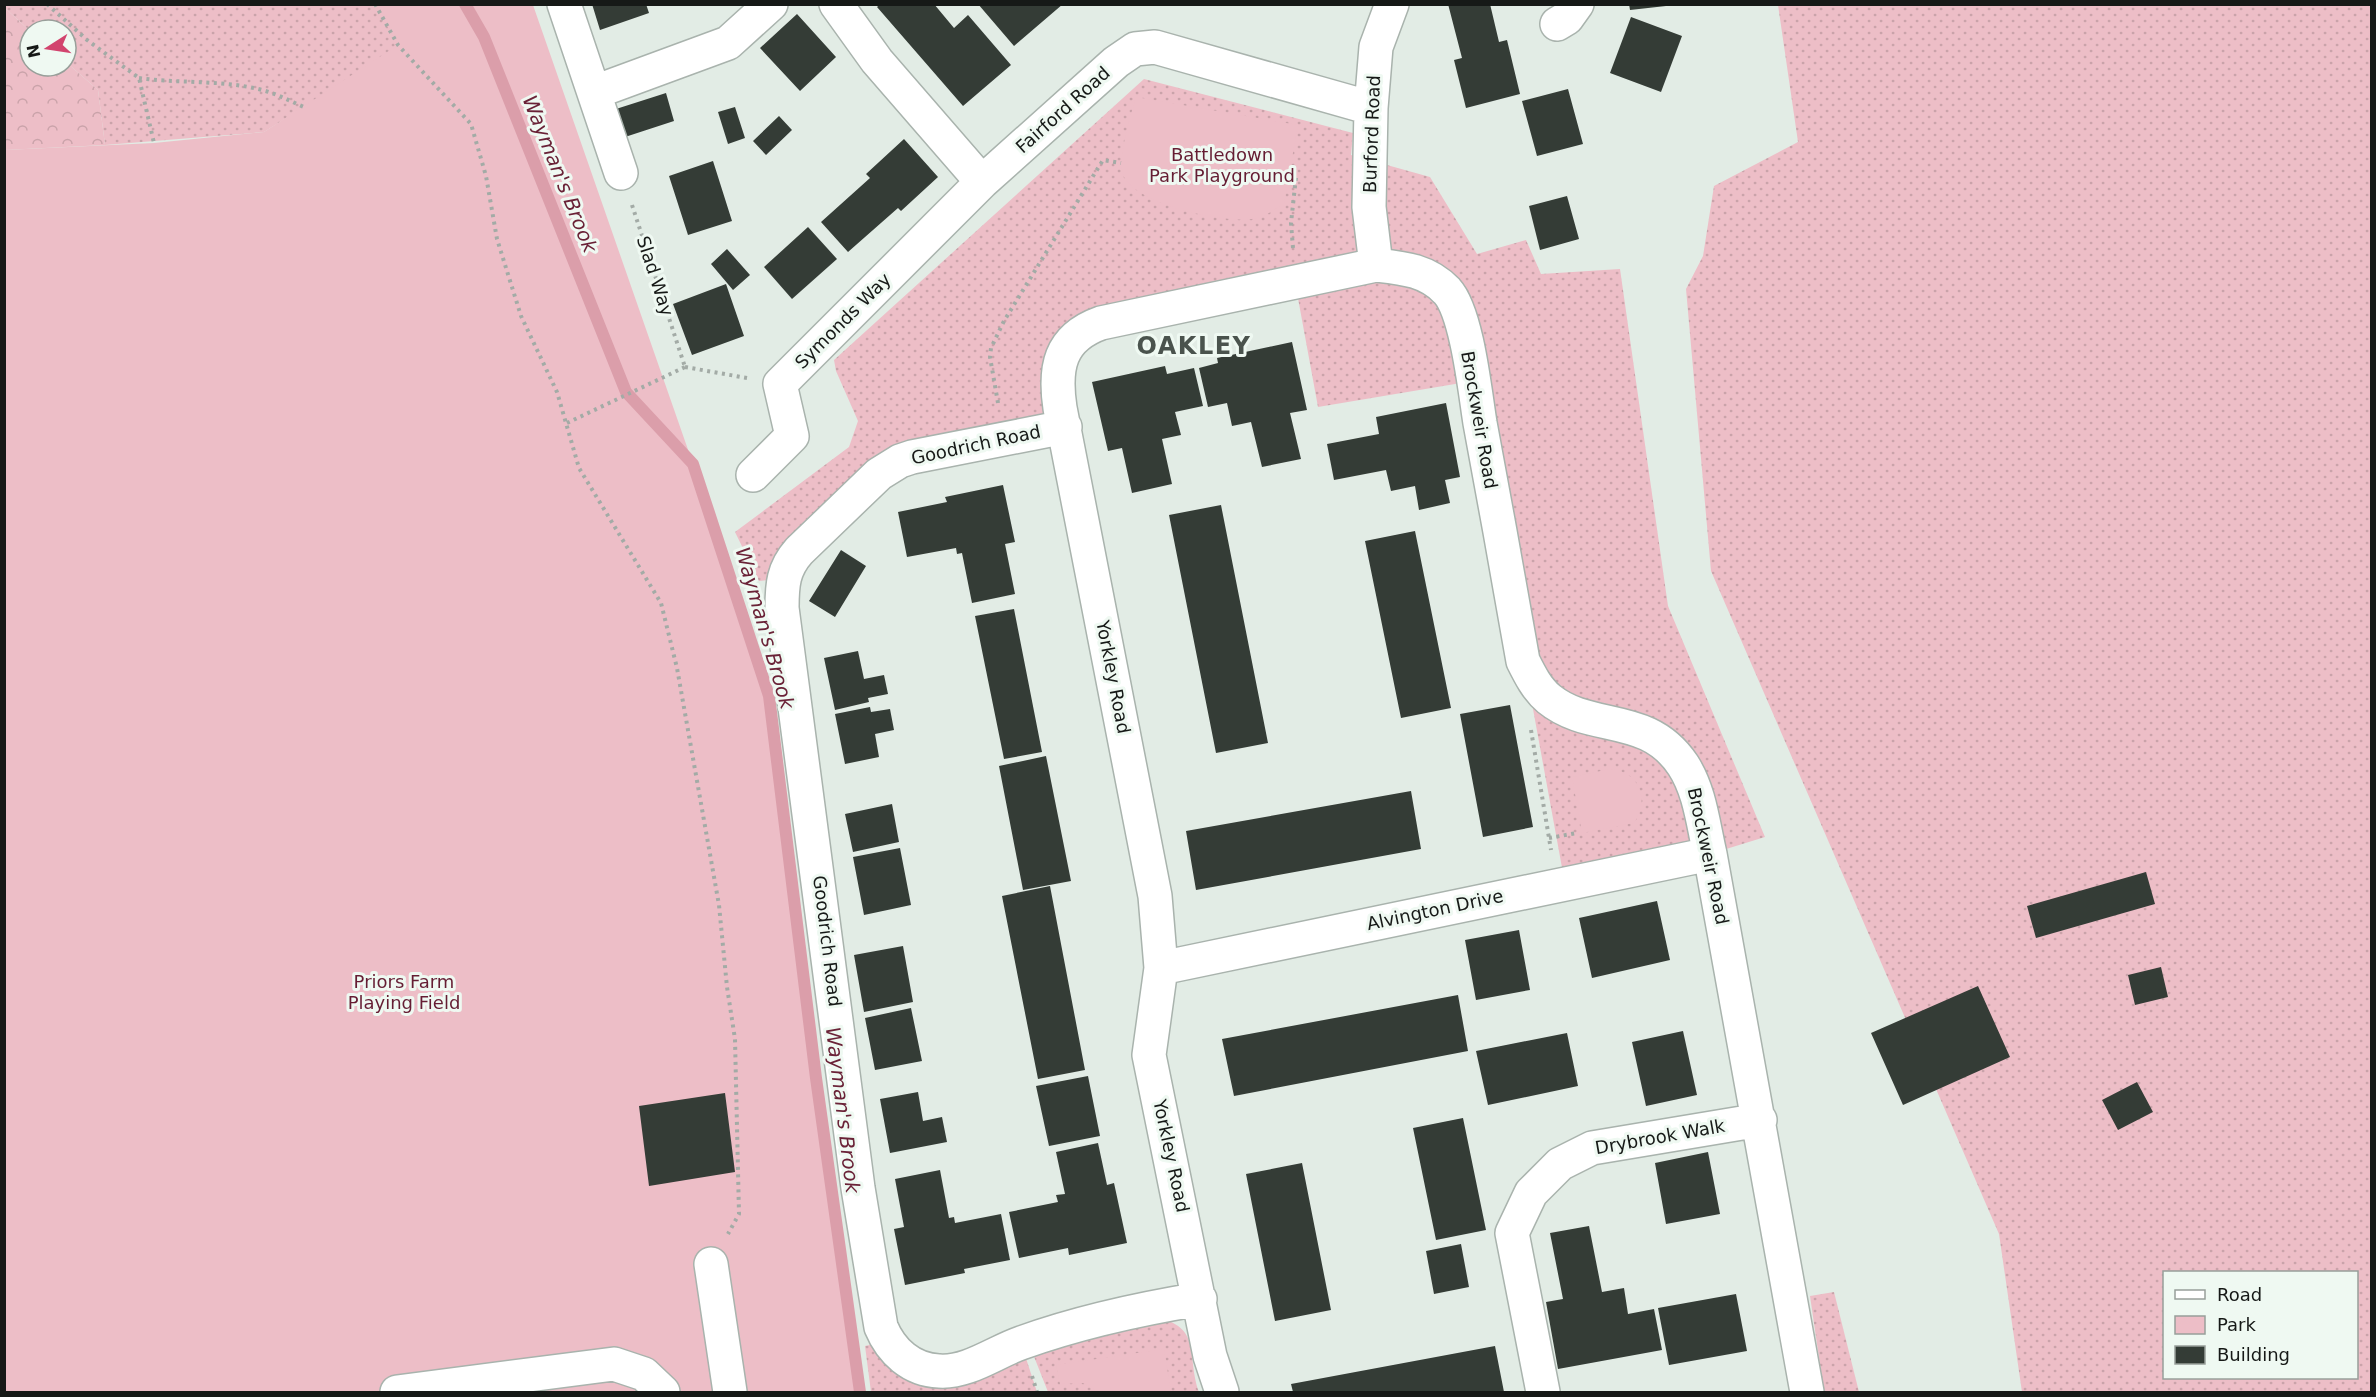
<svg xmlns="http://www.w3.org/2000/svg" width="2376" height="1397" font-family="'DejaVu Sans',sans-serif">
	<defs>
		<pattern id="grass-dots" width="8" height="8" patternUnits="userSpaceOnUse" patternTransform="scale(1.5)"><rect width="8" height="8" fill="#edbec7"/><path d="M2 2h.1M6 6h.1" fill="none" stroke="#caa3aa" stroke-width="1.8" stroke-linecap="round"/></pattern>
		<pattern id="forest-crowns" width="20" height="18" patternUnits="userSpaceOnUse" patternTransform="scale(1.5)"><rect width="20" height="18" fill="#edbec7"/><path d="M2 6a3 3 0 1 1 6 0M12 15a3 3 0 1 1 6 0" fill="none" stroke="#caa3aa"/></pattern>
	</defs>
	<rect width="100%" height="100%" fill="#e2ece5"/>
	<path fill="url(#grass-dots)" fill-rule="evenodd" d="M5,4h408l16,25 -165,103 -159,13 -7,-55 -32,-28v-32l-36,1 -25,-23z
		M1778,5h593v1387h-349l-23,-158 -288,-663 -25,-282 17,-33 11,-70 84,-44zM2164,1272h192v106h-192z
		M1144,79l209,54 -2,22 79,22 47,77 49,-14 15,34 79,-5 48,337 97,231 -55,17 -145,30 -92,-503 -155,26 -23,-125 -214,50 -16,95 -153,30 -129,121 -24,3 -24,-49 114,-85 9,-26 -22,-50 -2,-11z
		M1834,1292l25,100h-35l-14,-96z
		M1155,1317c48,10 31,38 44,75h-151l-15,-38z
		M887,1341l21,21 113,-19 16,49h-166l-6,-46z"/>
	<path fill="url(#forest-crowns)" d="M5,8l25,23v35h36v-4l32,28 7,55 -100,5z"/>
	<path fill="#edbec7" d="M375,5h158l160,459 76,232 47,382 44,314h-855l-1,-1242 150,-7 110,-11 134,-87z
		M1136,97l162,28 -14,78c-10,7 -20,15 -32,16 -30,4 -113,-14 -128,-42 -8,-16 7,-62 12,-80z
		M1610,769c30,3 40,30 24,54l-52,10 -10,-56z
		M1164,1349l7,43h-72l-16,-9 -23,1 -4,-19z"/>
	<g fill="none" stroke-linecap="round" stroke-linejoin="round">
		<path stroke="#db9eaa" stroke-width="12" d="M465,4l19,33 142,355 67,72 76,232 47,382 44,314"/>
	</g>
	<path fill="#343c36" d="M592,4h54l3,9 -49,17z
		M880,4h54l20,24 14,-13 43,50 -48,41 -86,-99z
		M978,4h85l-49,42z
		M1448,4h42l9,38 8,-2 13,54 -54,14 -12,-48 8,-2z
		M1629,4h37v2l-36,4z
		M797,14l39,43 -36,34 -40,-43z
		M1631,17l51,19 -21,56 -51,-19z
		M1568,89l15,55 -46,12 -15,-55z
		M666,93l8,28 -49,16 -9,-28z
		M735,107l10,31 -17,6 -10,-32z
		M779,116l13,14 -26,25 -13,-14z
		M904,139l34,38 -37,34 -3,-3 -50,44 -27,-30 49,-44 -4,-4z
		M713,161l19,60 -44,14 -19,-59z
		M1567,196l12,43 -39,11 -11,-44z
		M808,227l29,32 -45,40 -28,-32z
		M727,249l23,26 -17,15 -22,-26z
		M726,284l18,52 -52,19 -19,-51z
		M1292,342l15,68 -17,3 11,46 -39,8 -11,-45 -19,4 -5,-23 -19,4 -9,-39 19,-5 -1,-5z
		M1165,366l2,8 27,-6 9,38 -28,6 6,23 -19,4 10,45 -40,9 -10,-45 -14,3 -16,-69z
		M1446,403l14,74 -15,3 5,23 -31,7 -4,-24 -24,5 -5,-21 -52,10 -7,-36 52,-10 -3,-17z
		M1003,485l12,57 -10,2 10,50 -43,9 -10,-50 -5,1 -1,-6 -49,9 -9,-45 49,-10 -2,-5z
		M1221,505l47,238 -52,10 -47,-238z
		M1415,531l36,177 -50,10 -36,-177z
		M841,550l25,16 -31,51 -26,-16z
		M1014,609l28,143 -38,7 -29,-143z
		M858,651l6,28 20,-4 4,19 -20,4 1,4 -34,8 -11,-52z
		M1510,705l23,122 -50,10 -23,-123z
		M870,707l1,5 19,-3 4,21 -19,4 4,23 -34,7 -10,-50z
		M1046,756l25,125 -48,9 -24,-124z
		M1411,791l10,58 -225,41 -10,-59z
		M892,804l7,38 -46,10 -8,-38z
		M900,848l11,57 -47,10 -11,-58z
		M2146,872l9,32 -119,34 -9,-32z
		M1050,886l35,184 -47,9 -36,-183z
		M1657,901l13,59 -78,18 -13,-60z
		M1519,930l11,60 -54,10 -11,-60z
		M903,946l10,56 -49,10 -10,-57z
		M2161,967l7,30 -33,8 -7,-30z
		M1978,986l32,71 -107,48 -32,-72z
		M1458,995l10,56 -234,45 -12,-57z
		M911,1008l11,53 -47,9 -10,-52z
		M1683,1031l14,64 -51,11 -14,-64z
		M1567,1033l11,53 -90,19 -12,-54z
		M1088,1076l12,60 -51,10 -13,-60z
		M2137,1082l16,30 -35,18 -16,-30z
		M918,1092l5,29 19,-4 5,25 -57,11 -10,-54z
		M725,1093l10,79 -86,14 -10,-80z
		M1463,1118l23,112 -50,10 -23,-112z
		M1098,1143l9,42 7,-2 13,60 -58,12 -1,-7 -49,10 -10,-46 49,-10 -2,-7 9,-1 -9,-42z
		M1708,1152l12,62 -54,10 -11,-61z
		M1302,1163l29,147 -56,11 -29,-147z
		M940,1170l9,48 5,-1 1,6 46,-9 9,46 -46,9 1,4 -60,12 -11,-56 10,-2 -9,-48z
		M1589,1226l13,66 22,-4 4,26 26,-5 8,41 -104,19 -12,-67 17,-3 -13,-66z
		M1461,1244l8,43 -35,7 -8,-43z
		M1736,1294l11,57 -78,14 -11,-57z
		M1495,1346l9,46h-211l-2,-8z"/>
	<g fill="none" stroke-linecap="round" stroke-linejoin="round">
		<g stroke="#a9b3ad" stroke-width="36">
			<path id="minor" d="M564,4l57,169
				M836,4l41,57 105,121
				M1557,24l10,-6 10,-14
				M595,92l133,-49 43,-39
				M1376,265l-7,-58 2,-99 5,-61 16,-43
				M1065,427l-153,30 -12,4 -21,13 -80,77c-16,18 -17,34 -17,57l76,580 23,139c10,24 30,43 58,44 29,2 56,-19 82,-28 58,-21 118,-34 179,-44
				M753,475l39,-39 -12,-52 202,-202 134,-120 19,-13 20,-2 216,61
				M1161,968l549,-114
				M711,1264l19,128
				M397,1392l217,-28 30,10 19,18
				M1222,1392l-12,-36 -61,-301 12,-87 -6,-72 -95,-488c-6,-40 -1,-70 41,-85l275,-58c27,3 51,5 71,26 20,22 28,101 33,132 15,79 29,159 43,238 7,14 14,28 26,38 42,34 98,12 134,66 17,26 20,59 27,89l97,538
				M1543,1392l-31,-159 19,-40 29,-29 32,-16 168,-28"/>
		</g>
		<path stroke="#a3aba6" stroke-width="4" stroke-dasharray="3 4.5" stroke-linecap="butt" d="M47,4l40,36 52,38 15,65
			M375,4l23,41 73,79 15,52 11,63 24,77 36,76 22,76 82,135 16,65 42,237 8,82 8,52 4,175 -11,20
			M139,78c42,6 89,1 130,14 12,4 23,10 35,15
			M632,205l53,162
			M1293,248l-2,-25 5,-46
			M685,367l62,11
			M998,403l-8,-46 1,-9 13,-27 99,-161 18,3
			M567,423l118,-56
			M1531,730l20,120
			M1549,838l28,-5
			M1032,1376l5,16"/>
		<use href="#minor" stroke="#fff" stroke-width="33"/>
	</g>
	<g text-anchor="middle" stroke-width="6" stroke-linejoin="round" paint-order="stroke">
		<g font-size="18" fill="#161917" stroke="#eff9f2">
			<text transform="translate(1063 110) rotate(-42)" y="6">Fairford Road</text>
			<text transform="translate(1372 134) rotate(-88)" y="6">Burford Road</text>
			<text transform="translate(655 276) rotate(72)" y="6">Slad Way</text>
			<text transform="translate(843 321) rotate(-45)" y="6">Symonds Way</text>
			<text transform="translate(1479 420) rotate(80)" y="6">Brockweir Road</text>
			<text transform="translate(976 445) rotate(-12)" y="6">Goodrich Road</text>
			<text transform="translate(1113 677) rotate(79)" y="6">Yorkley Road</text>
			<text transform="translate(1708 856) rotate(78)" y="6">Brockweir Road</text>
			<text transform="translate(1435 910) rotate(-12)" y="6">Alvington Drive</text>
			<text transform="translate(827 941) rotate(83)" y="6">Goodrich Road</text>
			<text transform="translate(1660 1137) rotate(-10)" y="6">Drybrook Walk</text>
			<text transform="translate(1171 1156) rotate(78)" y="6">Yorkley Road</text>
		</g>
		<g font-size="18" fill="#651d33" stroke="#eff9f2">
			<text x="1222" y="161">Battledown<tspan x="1222" dy="21">Park Playground</tspan></text>
			<text x="404" y="988">Priors Farm<tspan x="404" dy="21">Playing Field</tspan></text>
		</g>
		<g font-size="20" font-style="italic" fill="#6a2237" stroke="#eff9f2">
			<text transform="translate(560 174) rotate(68)" y="7">Wayman's Brook</text>
			<text transform="translate(765 628) rotate(74)" y="7">Wayman's Brook</text>
			<text transform="translate(843 1110) rotate(83)" y="7">Wayman's Brook</text>
		</g>
		<g font-size="24" font-weight="bold" letter-spacing="1.5" fill="#4a534d" stroke="#eff9f2">
			<text x="1194" y="354">OAKLEY</text>
		</g>
	</g>
	<rect width="2376" height="1397" fill="none" stroke="#161917" stroke-width="12"/>
	<rect x="2163" y="1271" width="195" height="108" fill="#eff9f2" stroke="#989f9a" stroke-width="1.5"/>
	<rect x="2175" y="1290" width="30" height="9" fill="#ffffff" stroke="#989f9a" stroke-width="1.5"/>
	<text x="2217" y="1301" font-size="18" fill="#161917">Road</text>
	<rect x="2175" y="1316" width="30" height="18" fill="#edbec7" stroke="#989f9a" stroke-width="1.5"/>
	<text x="2217" y="1331" font-size="18" fill="#161917">Park</text>
	<rect x="2175" y="1346" width="30" height="18" fill="#343c36" stroke="#989f9a" stroke-width="1.5"/>
	<text x="2217" y="1361" font-size="18" fill="#161917">Building</text>
	<g transform="translate(48 48) rotate(258)"><circle r="28" fill="#eff9f2" stroke="#989f9a" stroke-width="1.5"/>
	<path d="M0-4.5L10 22L0 15L-10 22Z" fill="#d2446e"/>
	<text y="-9" font-size="16" font-weight="bold" text-anchor="middle" fill="#161917">N</text>
	</g>
</svg>
